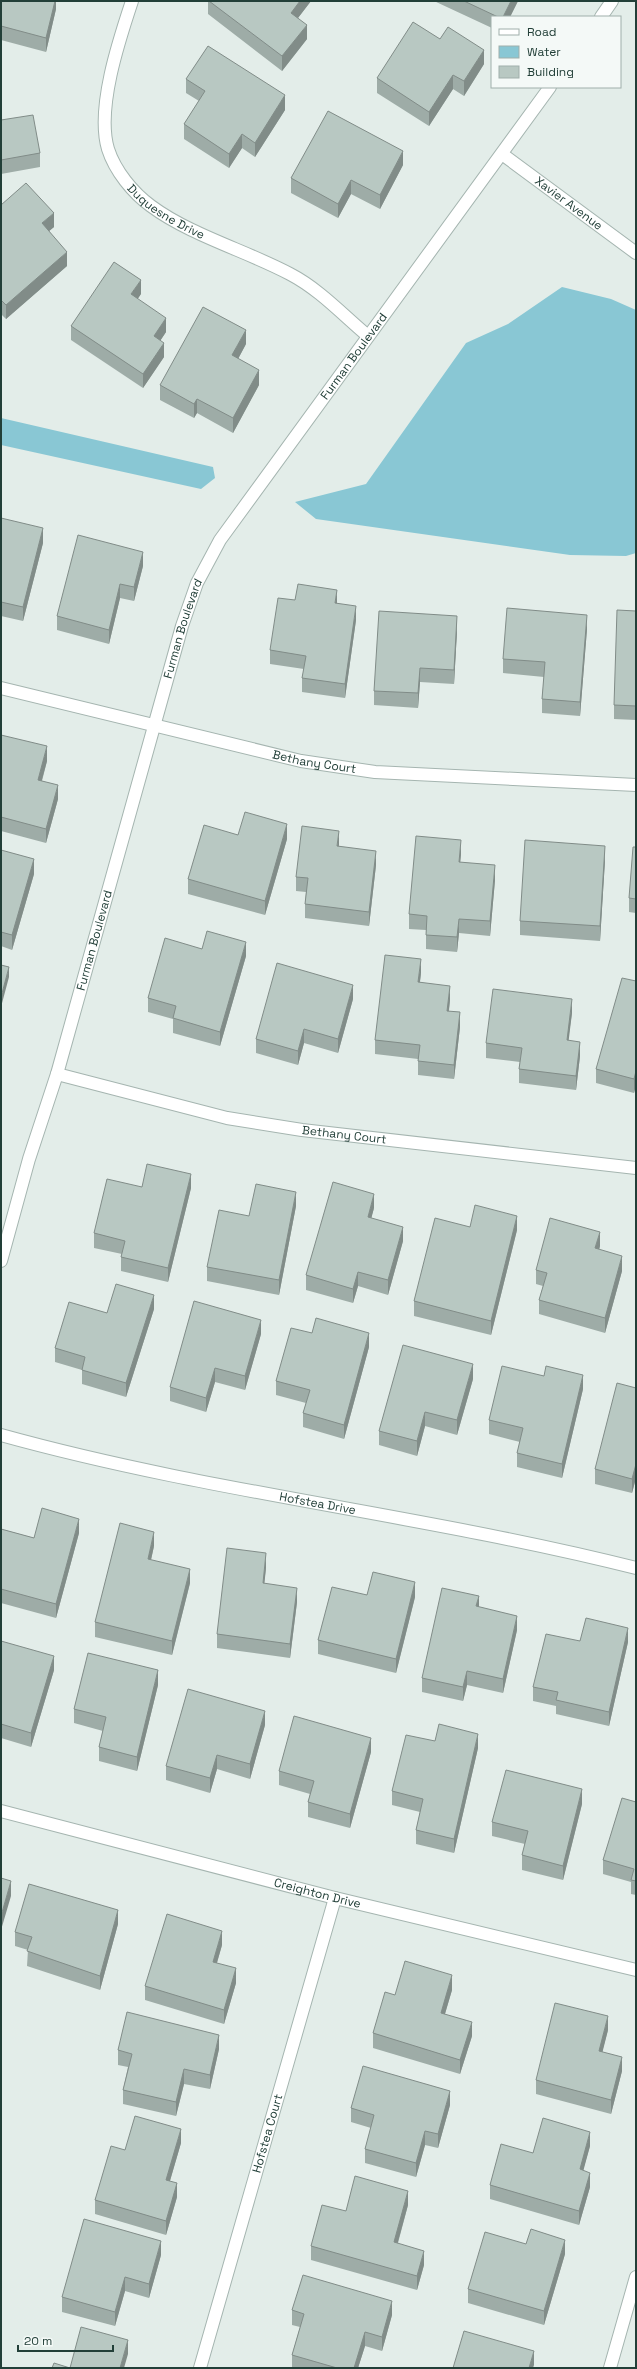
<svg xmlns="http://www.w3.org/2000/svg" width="637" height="2369" font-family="'Space Grotesk',sans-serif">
	<rect width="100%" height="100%" fill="#e3ede9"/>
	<path fill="#89c7d4" d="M562,287l49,12 25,11v243l-10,3 -56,-1 -254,-36 -21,-17 71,-18 100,-141 42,-19z
		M1,418l212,49 2,11 -14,11 -200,-44z"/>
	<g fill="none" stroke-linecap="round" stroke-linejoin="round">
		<g stroke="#a5b5b0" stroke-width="14">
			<g id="minor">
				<path id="s1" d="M132,1c-13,39 -36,108 -24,148 7,22 25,44 43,57 39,29 96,45 139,68 29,15 53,41 78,62"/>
				<path d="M601,17l11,-16"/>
				<path id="s2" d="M502,154l134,99"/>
				<path id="s3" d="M1,688l300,73 74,11 261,13"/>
				<path id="s4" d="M57,1074l170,44 75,12 334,38"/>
				<path id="s5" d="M1,1261l28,-102 28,-85 125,-448 15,-43 23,-43 330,-453"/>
				<path id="s6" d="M1,1435c209,58 425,80 635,133"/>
				<path id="s7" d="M1,1811l334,87 301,72"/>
				<path id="s8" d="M200,2368l135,-470"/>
				<path d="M610,2368l26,-91"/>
			</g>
		</g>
		<use href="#minor" stroke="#fff" stroke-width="12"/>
	</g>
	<path fill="#9eaca7" d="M1,1h55v8l-10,43 -45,-12z
		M208,1h103l-13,17 9,21 -25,32 -74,-57z
		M434,1h84l-8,16h-18v11z
		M440,39l44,25 -20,32 -11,-7 -24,37 -52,-33v-15z
		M186,79l99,31 -30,47 -13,-9 -13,20 -45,-29v-15l15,-23 -13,-8z
		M1,120l39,33v14l-39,7z
		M403,165l-23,44 -29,-15 -13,24 -47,-25v-15z
		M1,205l53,22 -5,4 18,35 -61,53 -5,-5z
		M141,294l-4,5 29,33 -6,9 4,16 -21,31 -72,-48v-14z
		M246,344l-8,15 21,26 -26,48 -36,-20 -3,5 -34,-18v-15z
		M1,518l42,25 -20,78 -22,-5z
		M143,566l-9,35 -14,-3 -11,46 -52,-14v-14z
		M295,600l42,3 19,17 -11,78 -43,-6v-14l2,-9 -34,-5v-14z
		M636,611v109l-22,-1v-14z
		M587,629l-7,87 -38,-3v-14l2,-22 -41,-4v-14z
		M457,631l-3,53 -34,-2 -2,26 -44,-3v-14z
		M1,735l46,26 -5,20 16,18 -12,44 -45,-12z
		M238,835l49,4 -22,76 -77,-21v-15z
		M339,846l37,19 -7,61 -64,-8v-14l1,-12 -10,-1v-14z
		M636,847v66l-7,-1v-14z
		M1,850l33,24 -22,76 -11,-4z
		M461,854l-1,8 35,18 -5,56 -31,-3 -2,19 -31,-3v-19l-17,-1v-15z
		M605,860l-5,81 -80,-6v-14z
		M202,949l44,7 -26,90 -47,-13v-14l-25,-7v-14z
		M421,973l-1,9 30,18 -1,11 11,16 -6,52 -36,-4v-16l-43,-5v-14z
		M636,981v104l-2,8 -38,-10v-14z
		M353,999l-15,54 -34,-10 -6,22 -42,-12v-14z
		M572,1013l-4,27 12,16 -4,34 -57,-7v-14l1,-7 -34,-4v-15z
		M142,1187l49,1 -23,94 -47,-11v-14l1,-3 -28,-6v-15z
		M296,1206l-17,89 -72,-14v-14l42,-51z
		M374,1208l-3,10 32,23 -15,54 -30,-9 -5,17 -47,-13v-15z
		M470,1227l47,3 -26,105 -77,-19v-15z
		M600,1246l-1,4 23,21 -17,62 -66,-19v-14l4,-14 -7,-2v-14z
		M154,1309l-28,88 -44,-13v-14l-27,-8v-14l52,-35z
		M261,1334l-16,56 -30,-8 -9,30 -36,-11v-14z
		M369,1347l-25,92 -41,-12v-14l3,-10 -30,-8v-14z
		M473,1379l-16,56 -32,-9 -8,30 -38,-11v-14z
		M636,1388v90l-4,15 -37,-9v-15z
		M583,1389l-21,89 -45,-11v-14l3,-11 -31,-8v-14z
		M1,1529l33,9 45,-5 -23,85 -55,-15z
		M154,1546l-3,14 39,23 -18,72 -77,-18v-15z
		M266,1568l-2,15 33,19 -7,56 -73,-10v-14z
		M367,1595l48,2 -19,76 -78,-19v-14z
		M479,1607l38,23 -14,63 -36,-8 -4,16 -41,-9v-14z
		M1,1641l53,29 -23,77 -30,-9z
		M580,1641l48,1 -19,84 -53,-12v-8l-23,-5v-14z
		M158,1685l-21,86 -38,-10v-14l4,-16 -29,-8v-14z
		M265,1725l-15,54 -33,-10 -7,24 -44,-13v-14z
		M435,1741l43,7 -24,105 -38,-9v-14l4,-18 -28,-7v-14z
		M371,1752l-21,76 -42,-11v-15l2,-8 -31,-9v-14z
		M636,1802v93l-5,-1v-12l-28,-8v-14z
		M582,1804l-19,76 -41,-10v-15l3,-11 -33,-8v-14z
		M118,1924l-18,66 -73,-24 1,-16 -13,-4v-14z
		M222,1945l-5,18 19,20 -12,41 -79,-24v-14z
		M452,1990l-7,24 27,22 -12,38 -87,-26v-15l22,-38z
		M608,2030l-6,22 20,19 -11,43 -75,-20v-14z
		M219,2049l-9,40 -26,-5 -8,32 -53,-12v-14l5,-23 -10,-2v-15z
		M450,2105l-12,43 -13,-3 -9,32 -51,-14v-14l6,-21 -20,-6v-14z
		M181,2143l-11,38 7,16 -11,38 -71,-21v-14l30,-50z
		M590,2146l-7,24 7,17 -11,38 -89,-26v-14l43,-32z
		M408,2205l-10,38 26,22 -7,25 -106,-30v-14l35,-35z
		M526,2244l39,10 -21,71 -76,-22v-14z
		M161,2255l-12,43 -24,-7 -10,35 -53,-14v-15z
		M292,2310l100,5 -10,36 -17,-5 -7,22h-66v-13l8,-28 -8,-2z"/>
	<path fill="#818c88" d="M55,1h1v8l-10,43v-14z
		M300,1h11l-20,26v-14z
		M511,1h7l-8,16h-7z
		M307,25v14l-25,32v-15z
		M484,50v14l-20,32v-15z
		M453,75v14l-24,37v-14z
		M285,95v15l-30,47v-14z
		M242,134v14l-13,20v-14z
		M403,151v14l-23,44v-14z
		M351,180v14l-13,24v-14z
		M54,213v14l-12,10v-14z
		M67,252v14l-61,53v-14z
		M141,280v14l-10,15v-15z
		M166,318v14l-12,18v-14z
		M246,330v14l-14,26v-15z
		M164,343v14l-21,31v-14z
		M259,370v15l-26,48v-15z
		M197,399v14l-3,5v-14z
		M43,528v15l-20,78v-14z
		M143,552v14l-9,35v-14z
		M120,584v14l-11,46v-14z
		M337,590v14l-2,-1z
		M356,606v14l-11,78v-14z
		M587,615v14l-7,87v-14z
		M457,616v15l-3,53v-14z
		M420,668v14l-2,26v-15z
		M47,746v15l-9,33v-14z
		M58,785v14l-12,44v-14z
		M287,824v15l-22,76v-14z
		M339,831v14l-2,15v-14z
		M461,840v14l-2,22v-14z
		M605,846v14l-5,81v-15z
		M376,851v14l-7,61v-14z
		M34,859v15l-22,76v-15z
		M495,865v15l-5,56v-15z
		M459,919v14l-2,19v-15z
		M246,942v14l-26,90v-14z
		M421,959v14l-3,23v-14z
		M9,967v10l-8,30v-10z
		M353,985v14l-15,54v-14z
		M450,986v14l-3,25v-14z
		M572,999v14l-5,41v-14z
		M460,1012v15l-6,52v-14z
		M304,1029v14l-6,22v-14z
		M580,1042v14l-4,34v-14z
		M636,1071v14l-2,8v-14z
		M191,1174v14l-23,94v-14z
		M296,1192v14l-17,89v-15z
		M374,1194v14l-6,23v-14z
		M517,1216v14l-26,105v-14z
		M403,1227v14l-15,54v-15z
		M600,1232v14l-5,17v-15z
		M622,1256v15l-17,62v-15z
		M358,1272v14l-5,17v-14z
		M154,1295v14l-28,88v-14z
		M261,1320v14l-16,56v-14z
		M369,1333v14l-25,92v-14z
		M473,1364v15l-16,56v-15z
		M215,1368v14l-9,30v-14z
		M583,1375v14l-21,89v-14z
		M425,1412v14l-8,30v-15z
		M636,1464v14l-4,15v-14z
		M79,1519v14l-23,85v-14z
		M154,1532v14l-6,27v-14z
		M266,1553v15l-3,29v-14z
		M190,1569v14l-18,72v-14z
		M415,1582v15l-19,76v-14z
		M297,1588v14l-7,56v-14z
		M479,1596v14l-3,-4z
		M517,1616v14l-14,63v-14z
		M628,1628v14l-19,84v-14z
		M54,1656v14l-23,77v-14z
		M158,1670v15l-21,86v-14z
		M467,1671v14l-4,16v-14z
		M265,1711v14l-15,54v-15z
		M478,1734v14l-24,105v-14z
		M371,1738v14l-21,76v-14z
		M217,1755v14l-7,24v-15z
		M582,1789v15l-19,76v-14z
		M11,1881v15l-10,34v-14z
		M118,1910v14l-18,66v-14z
		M222,1931v14l-9,31v-14z
		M236,1968v15l-12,41v-14z
		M452,1975v15l-11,37v-14z
		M608,2016v14l-9,36v-15z
		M472,2022v14l-12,38v-14z
		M219,2035v14l-9,40v-14z
		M622,2057v14l-11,43v-14z
		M184,2069v15l-8,32v-14z
		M450,2091v14l-12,43v-14z
		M181,2129v14l-15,51v-14z
		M425,2131v14l-9,32v-14z
		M590,2132v14l-10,37v-14z
		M590,2173v14l-11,38v-14z
		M177,2183v14l-11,38v-14z
		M408,2191v14l-14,51v-14z
		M565,2240v14l-21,71v-14z
		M161,2241v14l-12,43v-14z
		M424,2251v14l-7,25v-14z
		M125,2277v14l-10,35v-14z
		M392,2301v14l-10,36v-14z
		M365,2332v14l-7,22h-4z
		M128,2340v14l-4,14h-4z
		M534,2351v14l-1,3h-4z"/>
	<path fill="#b8c8c2" stroke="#818c88" d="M1,1h54l-9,37 -45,-12z
		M209,1h91l-9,12 16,12 -25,31z
		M464,1h47l-8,16h-5z
		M413,22l27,17 8,-12 36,23 -20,31 -11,-6 -24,37 -52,-34z
		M208,46l77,49 -30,48 -13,-9 -13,20 -45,-30 21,-33 -19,-12z
		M328,111l75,40 -23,44 -29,-15 -13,24 -47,-26z
		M33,115l7,38 -39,7v-40z
		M26,183l28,30 -12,10 25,29 -61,53 -5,-5v-95z
		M114,262l27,18 -10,14 35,24 -12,18 10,7 -21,31 -72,-48z
		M203,307l43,23 -14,25 27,15 -26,48 -36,-19 -3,5 -34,-19z
		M1,518l42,10 -20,79 -22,-5z
		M78,535l65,17 -9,35 -14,-3 -11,46 -52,-14z
		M298,584l39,6 -2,13 21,3 -11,78 -43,-6 4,-22 -36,-6 8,-52 17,2z
		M507,608l80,7 -7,87 -38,-3 3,-37 -42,-3z
		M617,610l19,1v95l-22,-1z
		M379,611l78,5 -3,54 -34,-2 -2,25 -44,-2z
		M1,735l46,11 -9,34 20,5 -12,44 -45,-12z
		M245,812l42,12 -22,77 -77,-22 16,-54 34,10z
		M302,826l37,5 -2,15 39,5 -7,61 -64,-8 3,-26 -12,-1z
		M416,836l45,4 -2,22 36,3 -5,56 -31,-2 -2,18 -31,-2 1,-19 -18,-2z
		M525,840l80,6 -5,80 -80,-5z
		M633,847h3v52l-7,-1z
		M1,850l33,9 -22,76 -11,-3z
		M207,931l39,11 -26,90 -47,-14 3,-12 -28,-8 17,-60 37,11z
		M385,955l36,4 -3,23 32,4 -3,25 13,1 -6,53 -36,-4 2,-16 -45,-5z
		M277,963l76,22 -15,54 -34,-10 -6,22 -42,-12z
		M1,965l8,2 -8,30z
		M622,978l14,3v90l-2,8 -38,-10z
		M493,989l79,10 -5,41 13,2 -4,34 -57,-7 3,-21 -36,-5z
		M147,1164l44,10 -23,94 -47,-11 4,-16 -31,-8 13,-54 35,8z
		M333,1182l41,12 -6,23 35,10 -15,53 -30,-8 -5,17 -47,-14z
		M256,1184l40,8 -17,88 -72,-13 12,-57 30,6z
		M475,1205l42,11 -26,105 -77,-20 21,-83 35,9z
		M550,1218l50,14 -5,16 27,8 -17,62 -66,-18 8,-27 -11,-3z
		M116,1284l38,11 -28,88 -44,-13 3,-13 -30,-9 14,-46 38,11z
		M194,1301l67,19 -16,56 -30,-8 -9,30 -36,-11z
		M316,1318l53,15 -25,92 -41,-12 7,-23 -34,-9 15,-53 21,5z
		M403,1345l70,19 -16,56 -32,-8 -8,29 -38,-10z
		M502,1366l42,10 2,-10 37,9 -21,89 -45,-11 6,-25 -34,-8z
		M617,1383l19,5v76l-4,15 -37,-10z
		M42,1508l37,11 -23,85 -55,-15v-60l33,9z
		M120,1523l34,9 -6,27 42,10 -18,72 -77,-19z
		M227,1548l39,5 -3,30 34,5 -7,56 -73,-10z
		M373,1572l42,10 -19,77 -78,-19 14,-53 35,8z
		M442,1588l37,8 -3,10 41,10 -14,63 -36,-8 -4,16 -41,-9z
		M586,1618l42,10 -19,84 -53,-12 2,-8 -25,-5 13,-53 34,7z
		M1,1641l53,15 -23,77 -30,-9z
		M88,1653l70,17 -21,87 -38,-10 7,-30 -32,-8z
		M188,1689l77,22 -15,53 -33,-9 -7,23 -44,-12z
		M294,1716l77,22 -21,76 -42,-12 6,-21 -35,-10z
		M439,1724l39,10 -24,105 -38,-9 7,-31 -31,-8 14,-56 29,6z
		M506,1770l76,19 -19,77 -41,-11 6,-24 -36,-9z
		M622,1798l14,4v79l-5,-1 3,-11 -31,-9z
		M1,1878l10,3 -10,35z
		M29,1884l89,26 -18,66 -73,-25 5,-14 -17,-5z
		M167,1914l55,17 -9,31 23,6 -12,42 -79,-24z
		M405,1961l47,14 -11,38 31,9 -12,38 -87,-27 12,-41 10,3z
		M555,2003l53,13 -9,35 23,6 -11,43 -75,-20z
		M127,2012l92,23 -9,40 -26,-6 -8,33 -53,-12 9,-36 -14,-4z
		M363,2066l87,25 -12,43 -13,-3 -9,32 -51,-14 9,-34 -23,-7z
		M135,2116l46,13 -15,51 11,3 -11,38 -71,-21 16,-54 14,4z
		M543,2118l47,14 -10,37 10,4 -11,38 -89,-26 11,-41 32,9z
		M355,2176l53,15 -14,51 30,9 -7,25 -106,-30 11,-41 24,6z
		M84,2219l77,22 -12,43 -24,-7 -10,35 -53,-15z
		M531,2229l34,11 -21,71 -76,-22 17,-57 41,12z
		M303,2275l89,26 -10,36 -17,-5 -11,36h-17l-45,-13 12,-41 -12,-4z
		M81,2327l47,13 -8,28h-68l2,-5 16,5z
		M464,2331l70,20 -5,17h-76z"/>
	<g text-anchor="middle" stroke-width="3" stroke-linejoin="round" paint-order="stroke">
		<g font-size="12" fill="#223f38" stroke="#f4f9f7">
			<text dy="4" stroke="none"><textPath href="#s2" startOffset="83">Xavier Avenue</textPath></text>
			<text dy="4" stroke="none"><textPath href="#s1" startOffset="240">Duquesne Drive</textPath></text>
			<text dy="4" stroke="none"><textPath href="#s5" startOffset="982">Furman Boulevard</textPath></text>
			<text dy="4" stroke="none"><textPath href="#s5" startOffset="658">Furman Boulevard</textPath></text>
			<text dy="4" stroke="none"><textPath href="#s3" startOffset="322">Bethany Court</textPath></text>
			<text dy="4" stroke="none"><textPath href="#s5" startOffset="334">Furman Boulevard</textPath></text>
			<text dy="4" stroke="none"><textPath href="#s4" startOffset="294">Bethany Court</textPath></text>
			<text dy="4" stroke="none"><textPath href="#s6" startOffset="324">Hofstea Drive</textPath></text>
			<text dy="4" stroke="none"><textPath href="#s7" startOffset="327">Creighton Drive</textPath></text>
			<text dy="4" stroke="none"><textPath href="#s8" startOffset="244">Hofstea Court</textPath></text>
		</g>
	</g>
	<rect width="637" height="2369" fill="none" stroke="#223f38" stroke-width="4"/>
	<rect x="491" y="16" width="130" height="72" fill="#f4f9f7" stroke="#a0afab"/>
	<rect x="499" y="29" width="20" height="6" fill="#ffffff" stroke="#a0afab"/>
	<text x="527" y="36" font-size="12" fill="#223f38">Road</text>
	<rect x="499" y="46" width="20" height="12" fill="#89c7d4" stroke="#a0afab"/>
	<text x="527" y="56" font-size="12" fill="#223f38">Water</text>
	<rect x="499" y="66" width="20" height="12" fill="#b8c8c2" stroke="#a0afab"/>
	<text x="527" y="76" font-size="12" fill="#223f38">Building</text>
	<path d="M18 2345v6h95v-6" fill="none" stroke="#223f38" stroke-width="2"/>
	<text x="24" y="2345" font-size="12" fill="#223f38" stroke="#f4f9f7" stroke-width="3" paint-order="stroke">20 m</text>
</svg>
